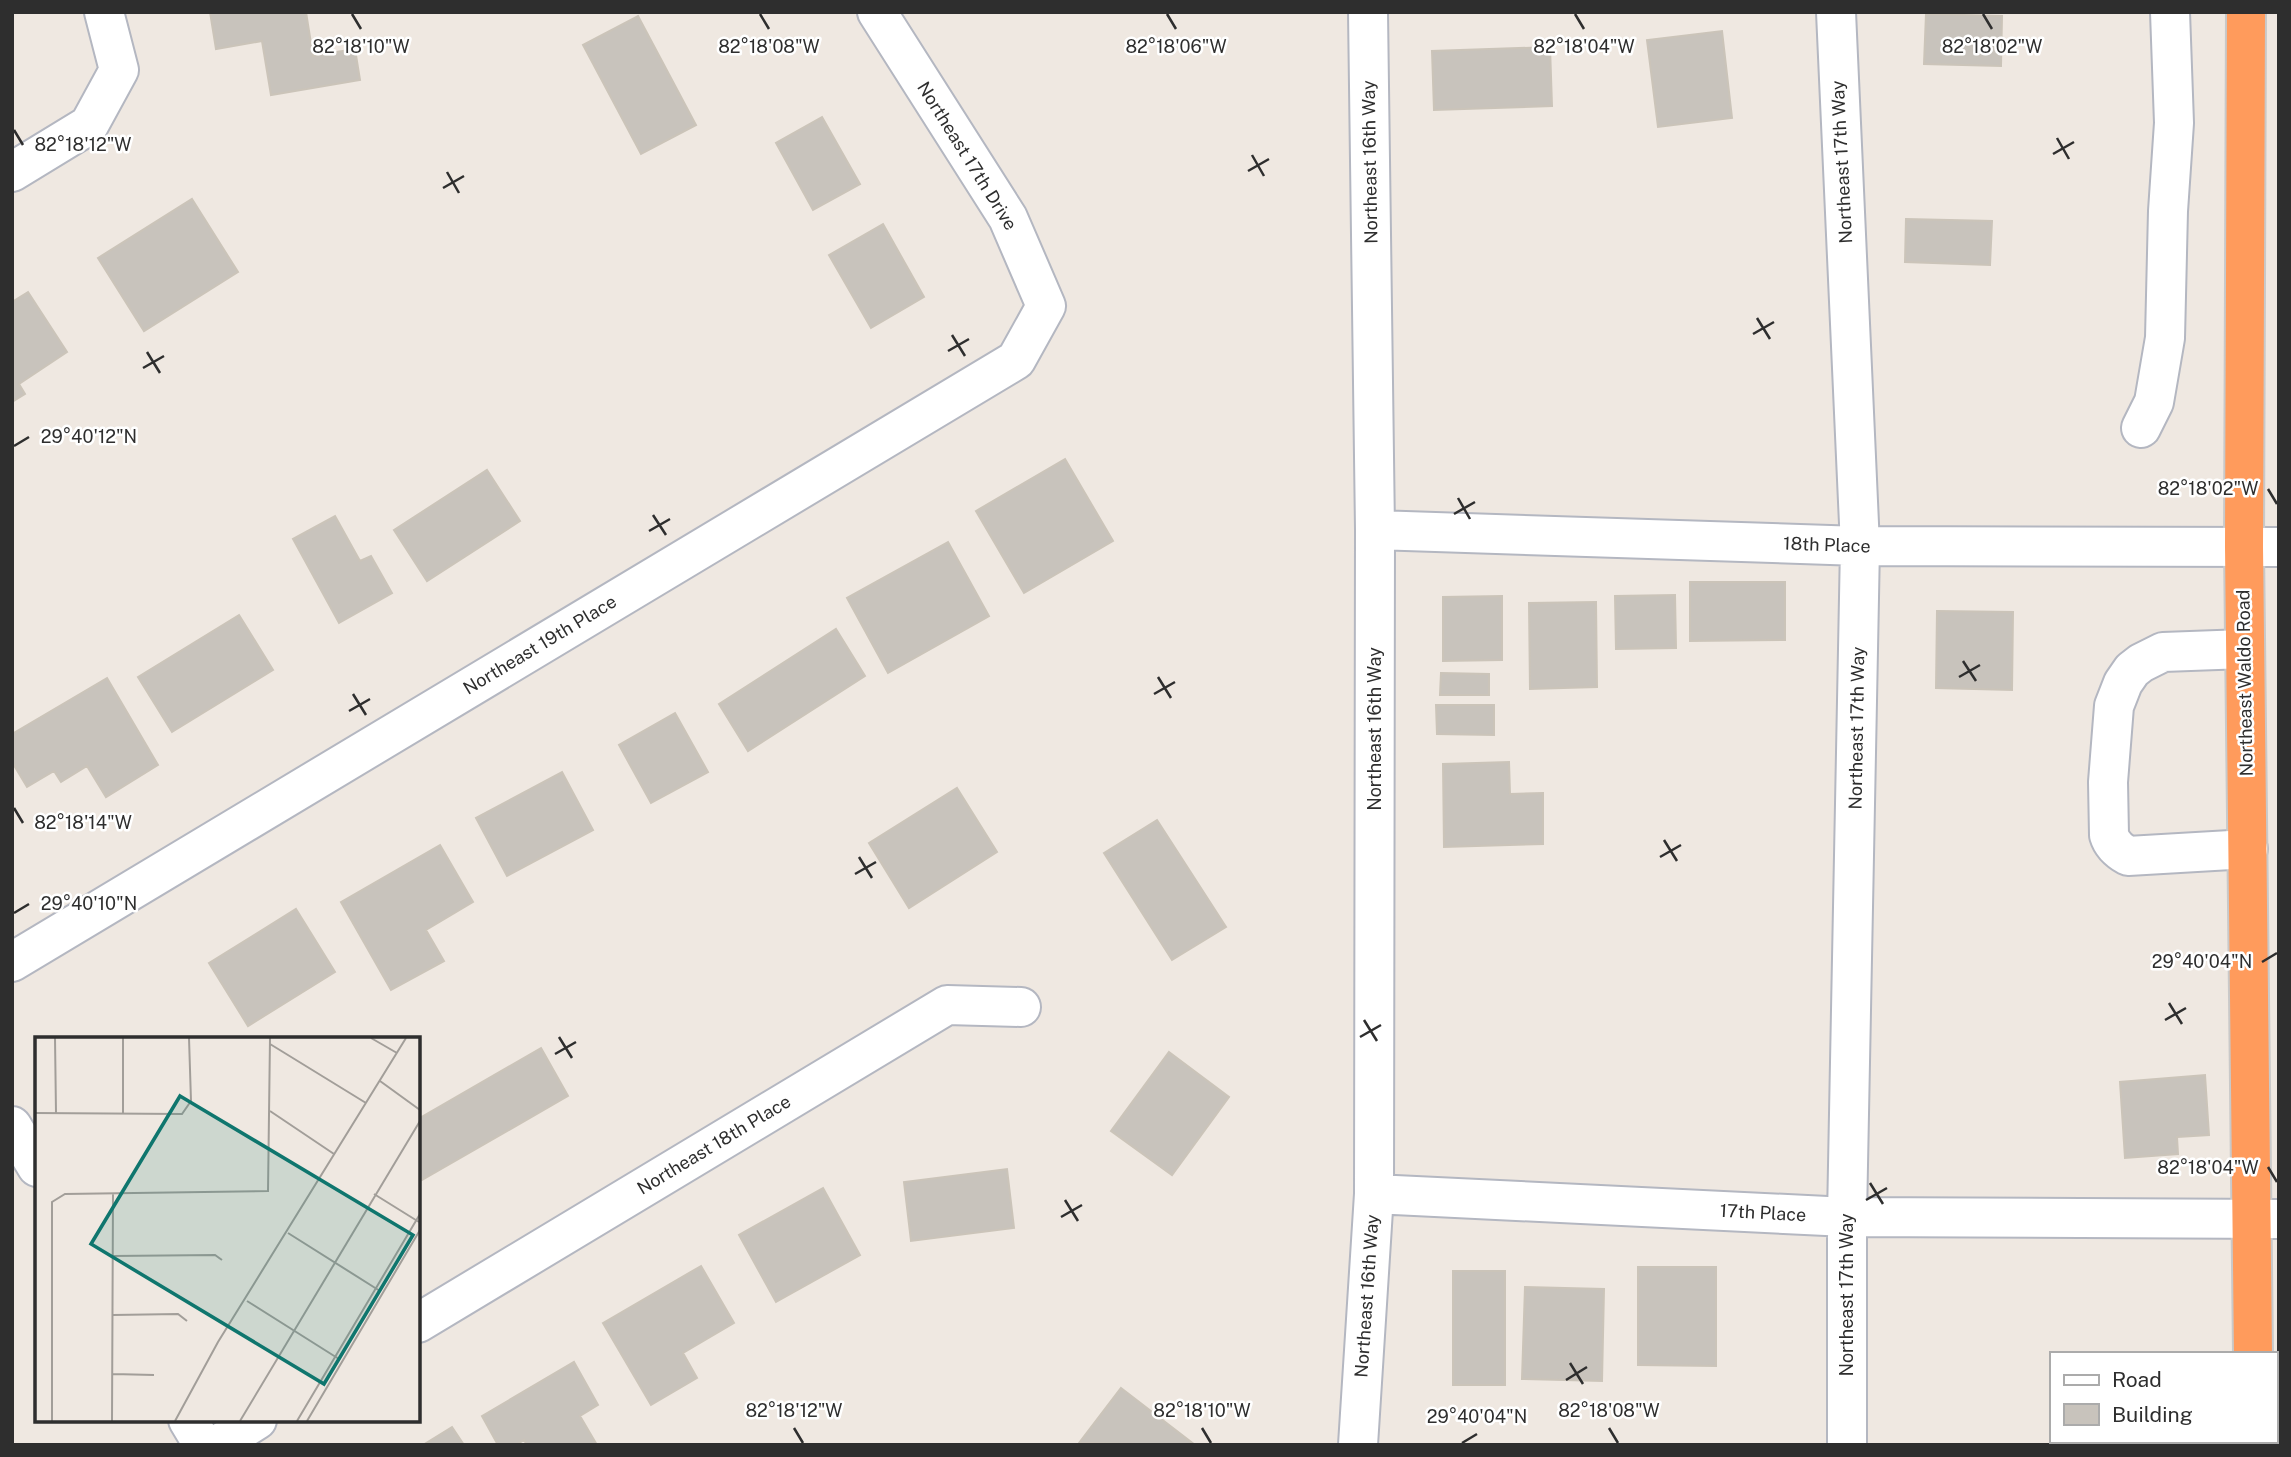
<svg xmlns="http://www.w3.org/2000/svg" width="2291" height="1457" font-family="'Public Sans',sans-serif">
	<rect width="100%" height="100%" fill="#efe8e1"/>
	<path fill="#c8c3bc" stroke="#cbc4b9" stroke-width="2" d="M210,12h96l7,44 42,-7 5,31 -89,15 -9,-54 -46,8z
		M1926,14l76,2 -1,50 -77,-2z
		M638,16l58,109 -55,29 -58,-109z
		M1722,31l10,87 -74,9 -11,-87z
		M1550,47l2,59 -118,4 -2,-59z
		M822,117l38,67 -47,26 -37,-67z
		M192,199l46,73 -94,59 -46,-73z
		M1906,219l86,2 -2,44 -85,-3z
		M883,224l41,73 -53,31 -42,-73z
		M28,292l39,60 -48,32 6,10 -13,8v-100z
		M1065,459l48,82 -89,52 -48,-82z
		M487,470l33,51 -93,60 -33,-51z
		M335,516l25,45 11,-5 21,37 -53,30 -46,-84z
		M948,542l41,74 -101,57 -41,-75z
		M1690,582h95v58l-95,1z
		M1675,595l1,53 -60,1 -1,-53z
		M1502,596v64l-59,1v-64z
		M1596,602l1,85 -67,2 -1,-86z
		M1937,611l76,1 -1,78 -76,-2z
		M239,615l34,55 -101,62 -34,-55z
		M836,629l29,47 -117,75 -29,-47z
		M1441,673l48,1v21h-49z
		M107,678l51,87 -52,32 -19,-31 -26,16 -7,-11 -27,16 -15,-25v-28z
		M1436,705h58v30l-57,-1z
		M675,713l33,59 -57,31 -32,-58z
		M1509,762l1,32 33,-1v51l-99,3 -1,-83z
		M562,772l31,58 -86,46 -31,-58z
		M957,788l40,64 -88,56 -40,-65z
		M1157,820l69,107 -54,33 -68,-107z
		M440,845l33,57 -47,28 18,31 -53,29 -50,-88z
		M296,909l39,63 -87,54 -39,-63z
		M541,1048l27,48 -146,84 -4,-6v-55z
		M1169,1052l60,45 -57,78 -61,-44z
		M2205,1075l4,60 -32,2 1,17 -53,4 -5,-76z
		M1007,1169l7,59 -103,13 -7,-59z
		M823,1188l37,67 -84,47 -37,-67z
		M701,1266l33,57 -51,30 14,25 -46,27 -48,-82z
		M1638,1267h78v99l-78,-1z
		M1453,1271h52v114h-52z
		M1525,1287l79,2 -2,92 -80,-2z
		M574,1362l24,43 -18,11 17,29h-70l-3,-5 -8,5h-18l-16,-29z
		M1121,1388l74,57 -116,-2z
		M452,1427l12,18h-41z"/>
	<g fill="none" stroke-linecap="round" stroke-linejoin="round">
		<g stroke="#b4b7c1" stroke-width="42">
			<path id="minor" d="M1836,12l24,534 -13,671v228
				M12,172l77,-47 30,-55 -15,-58
				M2141,428l13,-26 11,-64 3,-127 6,-88 -4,-111
				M1375,530l485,16 419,1
				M2245,649l-82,3 -22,11 -9,7 -9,13 -9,23 -6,76 1,53c3,10 10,16 19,21l120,-7
				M12,962l1004,-602 30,-54 -38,-88 -131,-206
				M12,1126l25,41
				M1374,1194l473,23 432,2
				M418,1323l529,-318 74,2
				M188,1420l15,25
				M217,1445l40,-25
				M1358,1445l16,-251 1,-664 -7,-518"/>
		</g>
		<g stroke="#c9c9c9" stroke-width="42">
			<path id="highway" d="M2246,12l-2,535 9,807
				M2253,1441v4"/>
		</g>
		<use href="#minor" stroke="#fff" stroke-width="38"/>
		<use href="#highway" stroke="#ff9b5c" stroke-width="38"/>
	</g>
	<path fill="none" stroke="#2e2e2e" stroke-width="2.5" d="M352,14l9,15M760,14l9,15M1167,14l9,15M1575,14l9,15M1983,14l9,15M14,130l9,15M2057,138l12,21M2053,154l21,-12M1252,155l12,21M1248,171l21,-12M447,172l12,21M443,188l21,-12M1757,318l13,21M1753,334l21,-12M952,335l13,21M948,351l21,-12M147,352l13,21M143,368l21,-12M14,446l15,-9M2268,489l9,15M1458,498l12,21M1454,514l21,-12M653,515l13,20M649,531l21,-12M1963,661l13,20M1158,677l13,21M1959,677l21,-12M353,694l13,21M1154,694l21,-12M349,711l21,-12M14,808l9,15M1664,840l13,21M859,857l13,21M1660,857l21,-12M855,874l21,-12M14,913l15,-9M2262,962l15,-9M2169,1003l13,21M1364,1020l13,21M2165,1020l21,-12M559,1037l13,21M1360,1037l21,-12M555,1054l21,-12M2268,1167l9,15M1870,1183l13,21M1065,1200l13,21M1866,1200l21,-12M1061,1217l21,-12M1570,1363l13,21M1566,1380l21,-13M794,1428l9,15M1202,1428l9,15M1609,1428l9,15M1462,1443l15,-9"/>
	<g text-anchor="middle" stroke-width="5" stroke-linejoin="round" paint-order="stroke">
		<g font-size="18" fill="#2e2e2e" stroke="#fff">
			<text transform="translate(967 156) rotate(58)" y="6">Northeast 17th Drive</text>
			<text transform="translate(1370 162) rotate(-91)" y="6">Northeast 16th Way</text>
			<text transform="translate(1842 162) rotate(-93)" y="6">Northeast 17th Way</text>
			<text transform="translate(1827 545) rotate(2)" y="6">18th Place</text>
			<text transform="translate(540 645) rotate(-31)" y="6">Northeast 19th Place</text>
			<text transform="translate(2245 683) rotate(-91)" y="6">Northeast Waldo Road</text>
			<text transform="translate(1857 728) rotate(-89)" y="6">Northeast 17th Way</text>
			<text transform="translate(1375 729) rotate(-90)" y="6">Northeast 16th Way</text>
			<text transform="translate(714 1145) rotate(-31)" y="6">Northeast 18th Place</text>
			<text transform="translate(1763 1213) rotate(3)" y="6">17th Place</text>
			<text transform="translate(1847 1295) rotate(-90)" y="6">Northeast 17th Way</text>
			<text transform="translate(1367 1296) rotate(-86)" y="6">Northeast 16th Way</text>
		</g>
	</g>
	<g transform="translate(35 1037)">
		<rect width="385" height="385" fill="#efe8e1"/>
		<path fill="none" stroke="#a29e99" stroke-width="2" d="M20,1l1,75M336,1l26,15M235,7l96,59M345,44l40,29M235,74l64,43M0,76l147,1 9,-13 -2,-63M88,76v-75M339,157l45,28M253,196l92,58M78,219l102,-1 7,5M212,264l92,58M78,278l65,-1 9,7M78,337l41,1M17,384v-219l13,-8 203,-3 2,-153M77,384l1,-227M140,384l43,-79 188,-304M205,384l180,-300M262,384l123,-207M272,384l113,-191"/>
		<path fill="#0f766e" fill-opacity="0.15" stroke="#0f766e" stroke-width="3.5" d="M145,59l233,139 -89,149 -233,-140z"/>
		<rect width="385" height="385" fill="none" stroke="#2e2e2e" stroke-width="3.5"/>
	</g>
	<g font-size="18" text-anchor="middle" fill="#2e2e2e" stroke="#fff" stroke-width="5" stroke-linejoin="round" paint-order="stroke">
		<text x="1176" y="53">82°18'06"W</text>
		<text x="361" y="53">82°18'10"W</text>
		<text x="769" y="53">82°18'08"W</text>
		<text x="1584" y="53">82°18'04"W</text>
		<text x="1992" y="53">82°18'02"W</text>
		<text x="83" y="151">82°18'12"W</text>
		<text x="89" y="443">29°40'12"N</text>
		<text x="2208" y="495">82°18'02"W</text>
		<text x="83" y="829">82°18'14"W</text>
		<text x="89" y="910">29°40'10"N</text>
		<text x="2202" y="968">29°40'04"N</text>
		<text x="2208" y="1174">82°18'04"W</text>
		<text x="794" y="1417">82°18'12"W</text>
		<text x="1202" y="1417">82°18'10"W</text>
		<text x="1609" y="1417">82°18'08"W</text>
		<text x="1477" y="1423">29°40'04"N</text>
	</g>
	<rect width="2291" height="1457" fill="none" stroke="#2e2e2e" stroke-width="28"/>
	<rect x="2050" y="1352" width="228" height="91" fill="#ffffff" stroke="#ababab" stroke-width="2"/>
	<rect x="2064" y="1375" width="35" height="10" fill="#ffffff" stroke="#ababab" stroke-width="2"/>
	<text x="2112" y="1387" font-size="21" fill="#2e2e2e">Road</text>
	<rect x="2064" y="1404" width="35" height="21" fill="#c8c3bc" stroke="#ababab" stroke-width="2"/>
	<text x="2112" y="1422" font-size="21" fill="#2e2e2e">Building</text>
</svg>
